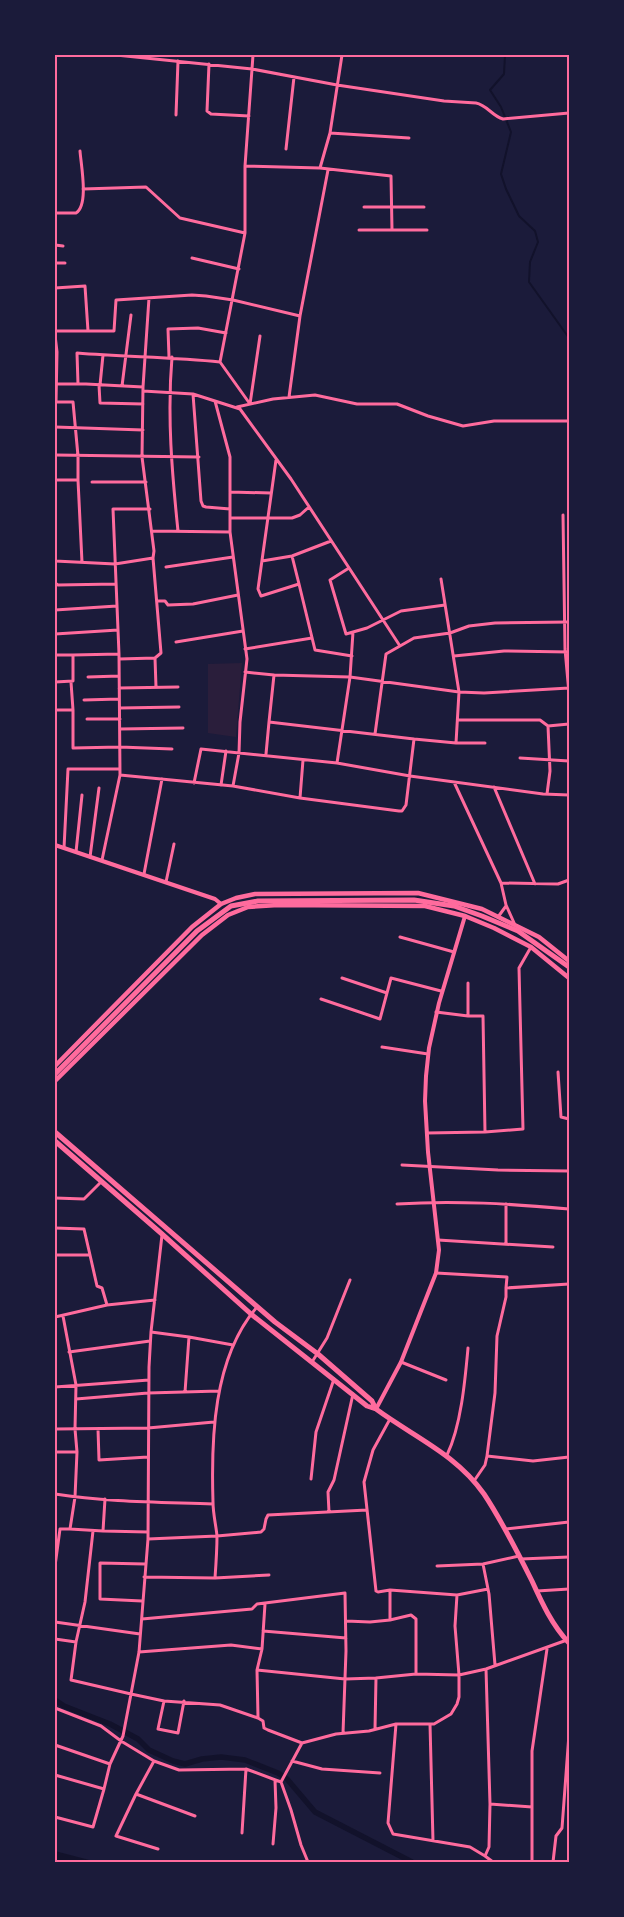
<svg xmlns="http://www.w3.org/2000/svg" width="624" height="1917" font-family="Raleway,sans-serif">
	<rect width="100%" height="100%" fill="#1b1b3a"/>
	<path fill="#2a1e3b" d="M242,663l-6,74 -28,-4v-69z"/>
	<path fill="#12122b" d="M55,1851l42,11h-42z"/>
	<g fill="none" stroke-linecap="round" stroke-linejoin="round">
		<path stroke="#12122b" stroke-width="2" d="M505,55l-1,19 -14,16 11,17 10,25 -10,42 5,15 13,27 16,15 3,11 -8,20 -1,20 40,56"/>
		<path stroke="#12122b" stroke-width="5.5" d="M55,1700l9,6 46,18 28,15 11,11 24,11 12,3 17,-5 19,-2 24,3 33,13 9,6 28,33 97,50"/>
		<path stroke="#ff6b9d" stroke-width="3" d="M55,55h6
			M253,55l-1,14 85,16 107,16 32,2c11,2 16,13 27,16l66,-6
			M417,55h2
			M209,64l-2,47 4,3 38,2
			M176,115l2,-54
			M330,133l79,5
			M286,149l8,-72
			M245,166l75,2 71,8 1,54
			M320,168l10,-35 12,-78
			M83,189l63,-2 34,31 65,15
			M364,207h60
			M55,213h21c13,-8 5,-48 4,-62
			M359,230h68
			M55,245l8,1
			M192,258l47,11
			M55,263h10
			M55,288l30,-2 3,45
			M149,298l-6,89 -1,70 12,94 -1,7 8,95 -6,5 1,29
			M55,331h59l2,-31 76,-5 14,1 27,4 67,16
			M55,335l2,17 -1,50
			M169,357l-1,-28 30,-1 28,5
			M172,357c-5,59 0,116 6,174
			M220,362l30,42
			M55,384h31l57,3
			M78,384l-1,-31c48,4 95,4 143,9l25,-129v-67l7,-97 -136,-14
			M99,385l1,18 43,1
			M100,385l3,-30
			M122,386l9,-71
			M143,391l50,3 47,15 51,70 109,167
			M193,394l8,107 2,5 3,1 24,2
			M289,397l11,-81 28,-146
			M55,402h18l5,54v24h-23
			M250,404l10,-68
			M237,407l36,-8 42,-4 42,9h40l31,12 35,10 31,-5h75
			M55,427l88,3
			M55,455l144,2
			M276,460l-18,129 3,7 38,-12 16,66 37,6
			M78,480l4,82
			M92,482h54
			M230,492l41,1
			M563,515l2,134 4,44
			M230,518h62l8,-3 9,-8
			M152,531l78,1
			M55,556v5l60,3 38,-6
			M292,556l7,28
			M262,561l30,-5 39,-15
			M166,567l67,-10
			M349,568l-19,12 16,54 7,-2
			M441,579l18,113 25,1 85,-5
			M55,583l3,2 58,-1
			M157,601h8l3,4 25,-1 45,-9
			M55,610l62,-4
			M55,634l63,-4
			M176,642l67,-11
			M245,649l67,-11
			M55,655h18
			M454,656l50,-5 65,1
			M119,659l36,-1
			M88,677l31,-1
			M55,682l18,-1v-26l46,-1
			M71,682l2,28
			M119,688l59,-1
			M84,700l35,-1
			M120,708l59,-1
			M55,710h18v38l47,-1 52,2
			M87,719h33
			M458,720h82l8,6
			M269,722l5,-47
			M120,729l63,-1
			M375,734l11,-80 28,-16 36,-5 19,-7 26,-3 74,-1
			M456,743h29
			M266,754l3,-32 145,17
			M520,758l49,3
			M337,763l13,-86 3,-45 14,-4 34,-17 44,-6
			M120,775l113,11 6,-33 1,-31 7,-63 -17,-127v-75l-15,-56
			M454,782l47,101 5,22 9,20
			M194,783l7,-34 136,14 73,13 133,18 26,1
			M221,785l5,-34
			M233,786l67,12 99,13h3l4,-6 8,-66 42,4 3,-51 -109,-15 -76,-2 -29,-3
			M494,787l41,97
			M547,794l3,-23 -2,-45 21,-2
			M300,798l3,-38
			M64,848l4,-79h52
			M76,852l6,-57
			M90,857l9,-69
			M102,860l18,-85 -1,-121 -6,-145h37
			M144,874l18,-95
			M166,882l8,-38
			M501,883l57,1 11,-4
			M498,917l8,-11
			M400,937l54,15
			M342,978l45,15
			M321,999l59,20 11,-41 50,13
			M436,1012l32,4
			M382,1047l46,7
			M558,1072l3,45 8,2
			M485,1132l38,-3 -4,-161 12,-21
			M427,1133l58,-1 -2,-116h-15v-33
			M402,1165l96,5 71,1
			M55,1198l29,1 17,-17
			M397,1204c58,-4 115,0 172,5
			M55,1228l29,1 6,26h-35
			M162,1235l-11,97 -2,35 -1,172 -9,113 -8,42 33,7 56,4 38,13 5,3 1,7 4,2 34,13 34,-9 33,-3 27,-7h38l17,-10 6,-10 2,-7v-22l27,-6 81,-29
			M438,1240l115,7
			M506,1243v-39
			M90,1255l7,31 5,2 5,17
			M436,1273l71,4 -1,11
			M55,1317l52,-12 48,-5
			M151,1332l38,5
			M69,1352l81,-11
			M312,1362l15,-24 23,-58
			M401,1362l45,18
			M55,1387l94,-7
			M185,1392l4,-55 44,8
			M76,1399l72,-6 71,-2
			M55,1429l93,-1 66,-6
			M98,1429l1,31 49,-3
			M55,1452h22
			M447,1455c14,-29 18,-74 21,-107
			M487,1456l46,5 36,-4
			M311,1479l5,-47 18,-53
			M474,1481l11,-16 2,-9 8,-63 2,-57 9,-39v-9l63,-4
			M55,1494c52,8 105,8 158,10
			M105,1499l-2,32 45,1
			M329,1512l-1,-20 6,-12 19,-86
			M70,1529l33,2
			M506,1529l63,-7
			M148,1539l69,-3 44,-4 3,-3 2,-10 2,-4 99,-5
			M521,1559l48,-2
			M483,1564l6,30 6,71
			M55,1566l5,-37h10l5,-32 2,-45 -2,-23 1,-44 -13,-69
			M437,1566l46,-2 36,-8
			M144,1577l71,1 54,-3
			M215,1578c1,-14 2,-28 2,-42 -1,-11 -4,-22 -4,-34 -2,-63 0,-144 44,-195
			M390,1590l67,5 31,-6
			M537,1591l32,-2
			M142,1601l-42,-2v-36l45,1
			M142,1619l110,-10 5,-5 88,-11 1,58 -3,82
			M390,1620l21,-5 5,4v55
			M346,1621l24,1 20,-2v-30l-12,2 -2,-1 -12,-109 9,-32 17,-31
			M55,1622l85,12
			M263,1631l83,7
			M55,1639l21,3 -5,38 60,14 -8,42 -13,28 -6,25 -49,-14
			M76,1642l9,-40 8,-71
			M139,1652l92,-7 31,4
			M257,1670l88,9 31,-1 -1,51
			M376,1678l40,-4 43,1 -4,-49 2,-31
			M164,1701l-6,28 20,4 6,-32
			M55,1708l46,18 20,15 33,20 -18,33 59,22
			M258,1717l-1,-47 5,-21 3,-45
			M396,1724l-8,99 5,11 77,13 15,9 4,-9 1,-43 -4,-135
			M430,1724l3,117
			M55,1745l55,19
			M154,1761l25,9 67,-1 35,13 21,-39
			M292,1761l30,8 58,4
			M281,1782l10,28 10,35 7,17
			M136,1794l-20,42 42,13
			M490,1804l42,3v55
			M532,1807v-56l15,-102
			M55,1817l38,10 11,-38
			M242,1833l4,-64
			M273,1844l3,-36 -1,-28
			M485,1856l8,6
			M553,1862l3,-26 6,-8 7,-94"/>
		<path stroke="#ff6b9d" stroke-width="4" d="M55,845l160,54 6,5
			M376,1409l25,-47 35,-89 3,-23 -11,-98 -3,-51 1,-25 3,-28 10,-45 26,-87"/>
		<path stroke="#ff6b9d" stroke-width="4.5" d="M55,1066l137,-139 29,-23 15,-6 19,-4 163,-1 64,16 57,28 30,24
			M55,1081l147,-146 26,-20 20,-8 30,-2 147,1 40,10 29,12 37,19 38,31"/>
		<path stroke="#ff6b9d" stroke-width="5" d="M55,1074l142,-143 34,-25 27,-5 156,-1 40,6 28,10 36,15 51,36
			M55,1132l220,190 43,32 54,47 4,8
			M55,1141l107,93 89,80 116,92 9,3c38,28 80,45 108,85 18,27 33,57 48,87 10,22 20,44 37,62"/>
	</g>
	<rect width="624" height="1917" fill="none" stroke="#1b1b3a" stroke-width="112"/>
	<rect x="56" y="56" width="512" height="1805" fill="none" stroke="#ff6b9d" stroke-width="2"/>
</svg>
